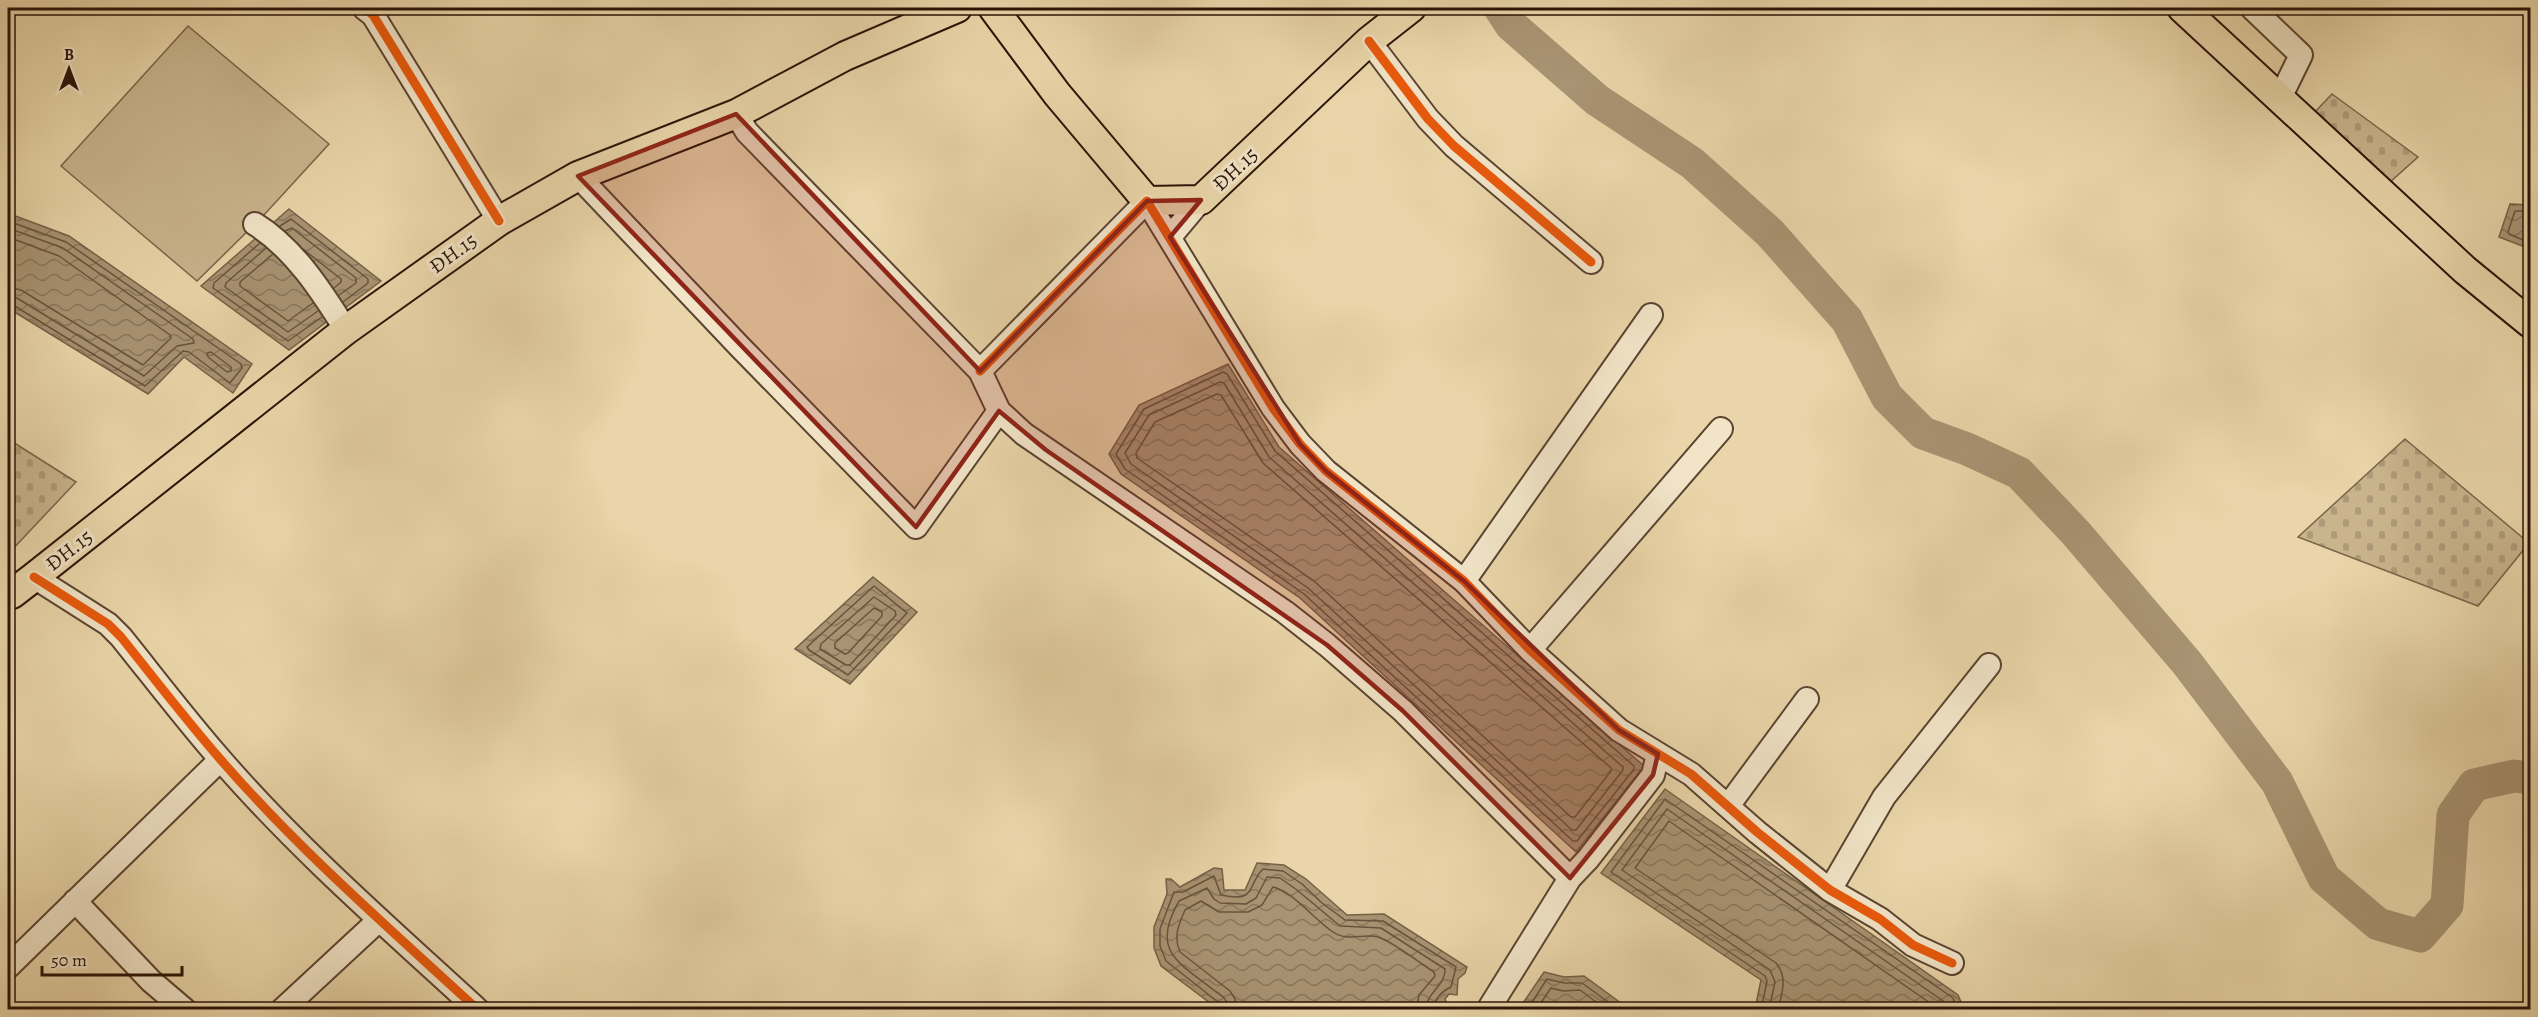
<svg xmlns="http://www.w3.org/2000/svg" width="2538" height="1017" font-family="Alegreya,serif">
	<defs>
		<pattern id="cemetery-stones" width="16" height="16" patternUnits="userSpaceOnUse" patternTransform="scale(1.5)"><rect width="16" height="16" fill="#c9b48d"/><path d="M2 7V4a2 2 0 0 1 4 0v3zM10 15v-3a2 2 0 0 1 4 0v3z" fill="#ad9a78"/></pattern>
		<pattern id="water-waves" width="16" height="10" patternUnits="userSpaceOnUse" patternTransform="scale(1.5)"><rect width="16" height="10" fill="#a89372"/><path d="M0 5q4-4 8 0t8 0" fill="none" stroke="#89775c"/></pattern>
	</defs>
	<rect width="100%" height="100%" fill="#e9d5a9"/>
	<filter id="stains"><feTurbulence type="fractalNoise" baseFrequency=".00333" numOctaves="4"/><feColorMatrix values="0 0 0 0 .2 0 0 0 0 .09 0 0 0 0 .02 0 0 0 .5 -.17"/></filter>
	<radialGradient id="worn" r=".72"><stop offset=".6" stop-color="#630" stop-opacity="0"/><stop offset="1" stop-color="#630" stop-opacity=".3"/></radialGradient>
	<path fill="#c9b48d" stroke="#7a644a" stroke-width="1.5" d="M188,26l141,118 -66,72 -66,65 -136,-115z"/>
	<path fill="url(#cemetery-stones)" stroke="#7a644a" stroke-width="1.5" d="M2332,94l86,63 -29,26 -76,-69z
		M8,439l68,43 -68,72z
		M2405,439l124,104 -51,63 -180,-69z"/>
	<path fill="url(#water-waves)" stroke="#766047" stroke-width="1.5" d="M2510,204l20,1v44l-31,-12z
		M289,209l92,72 -92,69 -88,-64z
		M10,214l59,22 183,128 -19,29 -49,-36 -36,37 -140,-86v-91z
		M1228,364l51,83 365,319 -68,86 -276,-254 -179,-124 -12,-20 30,-49z
		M873,577l44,35 -67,72 -55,-35z
		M1665,789l293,206 6,14h-209l6,-29 -160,-107z
		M1257,863l27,2 22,14 41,36 37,-1 83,53 -2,6 -7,6 -1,16 -8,-1 -4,5 2,5h-7l-2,5h-220l-57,-43 -7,-18v-21l13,-33 -1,-15h5l9,8 34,-19 8,1 2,21h21z
		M1544,972l20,5 20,-1 45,33h-110z"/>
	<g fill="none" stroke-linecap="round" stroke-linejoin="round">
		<path stroke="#69533c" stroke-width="1.5" d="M2530,211h-15l-7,21 1,2 21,9
			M8,221l58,21 175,122 1,4 -12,15 -41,-31 -6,-1 -38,35 -132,-81 -5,-1
			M280,226l11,-7 77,60v4l-25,19
			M8,228l55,20 130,91 1,4 -17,3 -33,30 -127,-78 -9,-2
			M285,231l7,-3 64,50v5l-17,12
			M8,237l51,19 111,79 1,3 -28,27 -122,-75 -13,-3
			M260,243l-46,40 -1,5 75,53 34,-24
			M266,248l-40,35 -1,4 63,45 30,-21
			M303,249l38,30v3l-7,6
			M273,254l-33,28v4l48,35 25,-18
			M211,352l20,15v4l-4,1 -19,-15 -1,-4z
			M1223,372l4,2 48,77 359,315v3l-57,72h-4l-269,-247 -179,-125 -9,-15 28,-45z
			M1220,382l4,1 45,74 354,310v3l-47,60h-4l-264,-242 -177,-124 -6,-11 24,-38z
			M1217,394l4,1 42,68 348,305v3l-36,46h-4l-257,-236 -177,-123 -1,-5 19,-31z
			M874,586l33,27 -59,62 -39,-25 -2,-3z
			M874,597l21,14 1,4 -46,50h-4l-26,-16 1,-5z
			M874,608l8,4v4l-34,37 -3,1 -10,-6v-5z
			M1221,1010l-3,-8 -52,-41 -6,-15v-17l14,-37h9l31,-16 7,19c37,8 25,-9 42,-26l20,2 19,13 20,19 23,17 38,1 73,46 -5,20c-9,4 -17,12 -18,23
			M1228,1010c0,-10 -5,-14 -13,-19 -37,-29 -65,-40 -36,-90l28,-13 7,11 6,4 26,1 10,-6 11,-21 13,1 17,12 43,36 41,2 64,41c1,16 -18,23 -20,41
			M1237,1010l-2,-11 -5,-8 -50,-39c-7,-16 -1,-28 5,-42l16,-9 18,11h29l14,-7 11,-18c19,4 42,33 60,45 14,10 30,1 45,5 14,4 43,27 56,35l1,4 -16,19 -3,15
			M1527,1010l20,-31 17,4h18l37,27
			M1536,1010l15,-22 12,3 17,-1 27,20
			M1761,1010l6,-29 -2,-5 -154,-104 54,-73 288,199 4,12
			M1769,1010l6,-28 -5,-12 -148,-100 45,-61 279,194 3,7
			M1778,1010c4,-17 10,-33 -2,-47l-141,-95 34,-47 271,189"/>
		<path stroke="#a89372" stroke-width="33" d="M1500,8l11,17 86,75 95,63 78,70 77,87 40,77 36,36 44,16 52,24 56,59 112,131 90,119 47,96 54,46 42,12 27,-31 6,-90 21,-30 40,-9 16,2"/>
		<g stroke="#5a4430" stroke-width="26">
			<path id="minor" d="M364,8l9,7 126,206
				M2252,8l49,47 -22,45
				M1369,41l59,78 26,27 137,116
				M736,114l11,18 233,239 19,40 25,23 261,178 42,33 76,66 167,167
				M578,176l162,171 176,180 83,-116
				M255,224c39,24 67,68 91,106
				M1170,237l31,-37
				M980,371l167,-170 126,207 27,36 26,27 138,110 66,69 89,80 72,44 66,58 73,58 50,29 33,26 39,18
				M34,577l74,47 13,13c33,41 65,83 100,123 78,90 169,169 257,250
				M1464,581l187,-266
				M1530,650l191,-221
				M1728,806l79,-107
				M1830,890l54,-93 105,-132
				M75,901l76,80 34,29
				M8,967l212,-207
				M282,1010l97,-90
				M1488,1010l82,-132 18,-19 65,-84 5,-21"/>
		</g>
		<g stroke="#2a1307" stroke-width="32">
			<path id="major" d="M993,8l64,86 90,107 54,-1 168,-159 42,-33
				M2182,8l283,262 65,53
				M8,592l4,2 22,-17 312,-247 153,-109 79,-45 158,-62 109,-58 112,-48"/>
		</g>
		<use href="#minor" stroke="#f1e4c7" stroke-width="22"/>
		<use href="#major" stroke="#e9d5a9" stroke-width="28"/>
		<g stroke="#f1e4c7" stroke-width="13">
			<path id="cycleway" d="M364,8l9,7 126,206
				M1369,41l59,78 26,27 137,116
				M980,371l167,-170 126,207 27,36 26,27 138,110 66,69 89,80 72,44 66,58 73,58 50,29 33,26 39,18
				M34,577l74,47 13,13c33,41 65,83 100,123 78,90 169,169 257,250"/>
		</g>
		<use href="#cycleway" stroke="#e8590c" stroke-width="9"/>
	</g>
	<path fill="#8f2418" fill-opacity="0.2" stroke="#8f2418" stroke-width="4.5" stroke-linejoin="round" d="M736,114l244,257 167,-170 54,-1 -31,37 130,207 26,27 138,110 155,149 39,24 -5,21 -83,103 -167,-167 -76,-66 -281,-195 -47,-39 -83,116 -338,-351z"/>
	<g text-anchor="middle" stroke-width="6" stroke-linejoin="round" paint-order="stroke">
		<g font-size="21" fill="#2a1307" stroke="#f1e4c7">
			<text transform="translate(1235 169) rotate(-43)" y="7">ĐH.15</text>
			<text transform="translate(453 253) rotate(-36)" y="7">ĐH.15</text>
			<text transform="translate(69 550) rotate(-38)" y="7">ĐH.15</text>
		</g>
	</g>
	<rect width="2538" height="1017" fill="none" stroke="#e9d5a9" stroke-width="30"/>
	<rect x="9" y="9" width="2520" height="999" fill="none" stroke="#2a1307" stroke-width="3"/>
	<rect x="15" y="15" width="2508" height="987" fill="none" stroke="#2a1307" stroke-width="1.5"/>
	<g transform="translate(69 69)" stroke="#f1e4c7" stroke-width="4.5" paint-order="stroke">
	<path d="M0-4.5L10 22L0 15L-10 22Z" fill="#2a1307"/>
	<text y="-9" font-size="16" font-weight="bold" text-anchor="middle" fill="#2a1307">B</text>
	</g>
	<path d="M42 966v9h140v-9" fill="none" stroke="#2a1307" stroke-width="3"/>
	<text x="51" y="966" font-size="18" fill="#2a1307" stroke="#f1e4c7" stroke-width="4.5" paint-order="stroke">50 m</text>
	<rect width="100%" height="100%" filter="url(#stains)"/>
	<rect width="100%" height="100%" fill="url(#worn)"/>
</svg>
